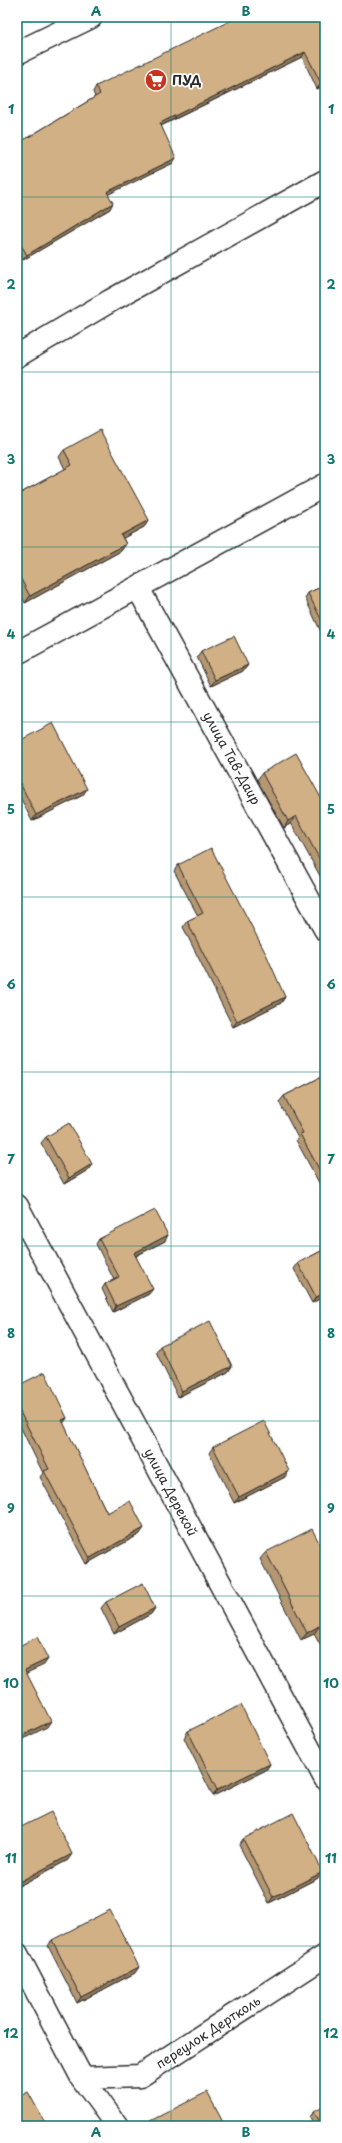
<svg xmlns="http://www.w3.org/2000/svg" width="342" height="2143" font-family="'Playpen Sans',sans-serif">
	<rect width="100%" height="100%" fill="#fff"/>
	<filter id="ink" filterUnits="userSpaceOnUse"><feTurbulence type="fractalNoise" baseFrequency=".025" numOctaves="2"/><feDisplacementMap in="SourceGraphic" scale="8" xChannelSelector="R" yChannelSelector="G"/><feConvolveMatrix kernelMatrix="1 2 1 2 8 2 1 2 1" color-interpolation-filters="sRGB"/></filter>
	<g filter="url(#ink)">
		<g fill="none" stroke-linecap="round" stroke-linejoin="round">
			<g stroke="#2b2b2b" stroke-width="25">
				<path id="minor" d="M17,53l74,-36
					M138,588l187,341
					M17,653l308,-168
					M17,1206l308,572
					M17,1954l65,124 35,48
					M82,2078l58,-2 185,-120"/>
			</g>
			<g stroke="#2b2b2b" stroke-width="25">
				<path id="secondary" d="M17,356l93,-55 215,-120"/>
			</g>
			<use href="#minor" stroke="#fff" stroke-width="22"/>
			<use href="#secondary" stroke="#fff" stroke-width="22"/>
		</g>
		<path fill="#b59772" stroke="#2b2b2b" d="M325,17v68l-8,4 -15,-32 -141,69 12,37 -65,31 2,15 -87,51 -6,-11v-105l78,-47 -2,-5 3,-6z
			M64,450l85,70 -5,7 -21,11 3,6 -5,7 -96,52 -8,-15v-93l48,-26 -6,-12z
			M325,585v45l-4,2 -16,-34 3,-5z
			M201,651l47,14 -5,6 -32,15 -14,-29z
			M17,742l66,53 -51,26 -15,-30z
			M262,773l63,32v80l-34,-62 -7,5 -27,-48z
			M178,865l107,132 -4,6 -48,24 -50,-100 4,-6 11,-5 -24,-45z
			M325,1075v119l-29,-54 2,-2 -19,-36 5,-6z
			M46,1137l46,27 -4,6 -24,14 -23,-41z
			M99,1239l66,2 -29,15 13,38 -36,18 -11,-23 3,-5 9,-4 -18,-36z
			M325,1249v47l-13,7 -18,-34 4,-6z
			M160,1346l72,20 -4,6 -50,25 -22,-45z
			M17,1386l50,32 -4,5 44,90 33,21 -54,30 -46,-87 3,-4 -26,-53z
			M213,1447l72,30 -51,26 -25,-50z
			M266,1552l59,2v100l-11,-20 -13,6 -41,-81z
			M106,1602l49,6 -4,6 -37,20 -13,-26z
			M188,1731l82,33 -4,6 -53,26 -29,-58z
			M17,1829l51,31 -51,27z
			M243,1839l75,39 -49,25 -30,-58z
			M52,1940l83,33 -58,30 -29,-57z
			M314,2111l11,15h-11l-4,-9z
			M150,2121l75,5h-78z"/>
		<path fill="#937b5d" stroke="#2b2b2b" d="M305,52l-3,5 -146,71 4,-5z
			M325,81v4l-8,4 4,-6z
			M176,158l-3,5 -70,34 4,-5z
			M113,203l-3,6 -87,51 4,-5z
			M149,520l-5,7 -28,15 5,-7z
			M126,544l-5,7 -96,52 5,-7z
			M325,627v3l-4,2z
			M248,665l-5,6 -32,15 4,-6z
			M87,789l-4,6 -51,26 4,-6z
			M296,816l-5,7 -7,5 4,-7z
			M285,997l-4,6 -48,24 4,-6z
			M92,1164l-4,6 -24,14 5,-6z
			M168,1235l-3,6 -34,17 3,-5z
			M153,1289l-4,5 -36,18 3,-6z
			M325,1293v3l-13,7 4,-6z
			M232,1366l-4,6 -50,25 4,-6z
			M67,1418l-4,6 -1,-4z
			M289,1471l-4,6 -51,26 5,-6z
			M144,1528l-4,6 -54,30 4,-6z
			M155,1608l-4,6 -37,20 5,-7z
			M319,1626l-5,8 -13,6 6,-7z
			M48,1659l-4,6 -24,11 5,-6z
			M51,1721l-4,6 -30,15v-4z
			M270,1764l-4,6 -53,26 4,-6z
			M72,1854l-4,6 -51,27v-2l2,-3z
			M323,1872l-5,6 -49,25 4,-6z
			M139,1967l-4,6 -58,30 4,-6z"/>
		<path fill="#d2b085" stroke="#2b2b2b" d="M238,17h87v64l-4,2 -16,-31 -145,71 16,35 -69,34 6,11 -86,52 -10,-17v-94l83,-50 -4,-8z
			M100,430l49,90 -28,15 5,9 -96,52 -13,-24v-77l55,-30 -8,-15z
			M325,585v42l-17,-34z
			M234,636l14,29 -33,15 -14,-29z
			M53,723l34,66 -51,26 -19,-38v-35z
			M296,753l29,52v64l-29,-53 -8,5 -26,-48z
			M211,848l56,108 18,41 -48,24 -50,-100 16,-8 -25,-48z
			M325,1075v105l-25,-46 3,-1 -19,-37z
			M69,1123l23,41 -23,14 -23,-41z
			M155,1210l13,25 -34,18 19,36 -37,17 -11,-22 14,-7 -20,-38z
			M325,1249v44l-9,4 -18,-34z
			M210,1321l22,45 -50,25 -22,-45z
			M45,1372l22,46 -5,2 45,93 23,-12 14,27 -54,30 -46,-87 5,-2 -32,-63v-20z
			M264,1421l25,50 -50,26 -26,-50z
			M312,1529l13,25v83l-6,-11 -12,7 -41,-81z
			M143,1583l12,25 -36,19 -13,-25z
			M37,1637l11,22 -23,11 26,51 -34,17v-91z
			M241,1705l29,59 -53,26 -29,-59z
			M51,1812l21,42 -53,28 -2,-4v-49z
			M293,1813l30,59 -50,25 -30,-58z
			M110,1910l29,57 -58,30 -29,-57z
			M28,2092l19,34h-30v-28z
			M207,2092l18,34h-73l-2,-5z
			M325,2105v21h-3l-8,-15z"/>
	</g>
	<path fill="none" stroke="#0f766e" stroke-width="1" stroke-opacity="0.55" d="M171,17v2109M17,197h308M17,372h308M17,547h308M17,722h308M17,897h308M17,1072h308M17,1246h308M17,1421h308M17,1596h308M17,1771h308M17,1946h308"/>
	<defs>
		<g id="supermarket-disc" transform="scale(1.15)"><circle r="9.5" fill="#c8321e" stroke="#fff"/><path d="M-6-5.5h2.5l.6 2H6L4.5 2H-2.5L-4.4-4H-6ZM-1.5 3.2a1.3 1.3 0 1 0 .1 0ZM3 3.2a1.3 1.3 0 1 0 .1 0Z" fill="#fff"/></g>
	</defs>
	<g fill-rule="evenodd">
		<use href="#supermarket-disc" x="156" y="80"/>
	</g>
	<g text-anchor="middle" stroke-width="3.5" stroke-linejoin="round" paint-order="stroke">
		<g font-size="13" font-weight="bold" fill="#2b2b2b" stroke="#fff" text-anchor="start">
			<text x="172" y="85">ПУД</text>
		</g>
		<g font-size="13" fill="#2b2b2b" stroke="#fff">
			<text transform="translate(232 758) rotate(61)" y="5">улица Тав-Даир</text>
			<text transform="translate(171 1492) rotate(62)" y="5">улица Дерекой</text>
			<text transform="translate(208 2032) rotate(-33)" y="5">переулок Дертколь</text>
		</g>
	</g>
	<rect width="342" height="2143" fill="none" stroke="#fff" stroke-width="44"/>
	<rect x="22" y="22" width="298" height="2099" fill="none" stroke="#0f766e" stroke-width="1.5"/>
	<g font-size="13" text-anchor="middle" font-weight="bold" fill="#0f766e">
		<text x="96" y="16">A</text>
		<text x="246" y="16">B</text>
		<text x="11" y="114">1</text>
		<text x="331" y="114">1</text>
		<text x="11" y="289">2</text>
		<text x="331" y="289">2</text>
		<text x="11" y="464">3</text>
		<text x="331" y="464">3</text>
		<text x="11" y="639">4</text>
		<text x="331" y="639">4</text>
		<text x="11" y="814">5</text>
		<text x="331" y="814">5</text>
		<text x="11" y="989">6</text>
		<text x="331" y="989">6</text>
		<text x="11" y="1164">7</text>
		<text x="331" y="1164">7</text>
		<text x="11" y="1338">8</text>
		<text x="331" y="1338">8</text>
		<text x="11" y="1513">9</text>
		<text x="331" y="1513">9</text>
		<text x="11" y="1688">10</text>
		<text x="331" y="1688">10</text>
		<text x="11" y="1863">11</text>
		<text x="331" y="1863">11</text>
		<text x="11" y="2038">12</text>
		<text x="331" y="2038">12</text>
		<text x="96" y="2137">A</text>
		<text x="246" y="2137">B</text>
	</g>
</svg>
